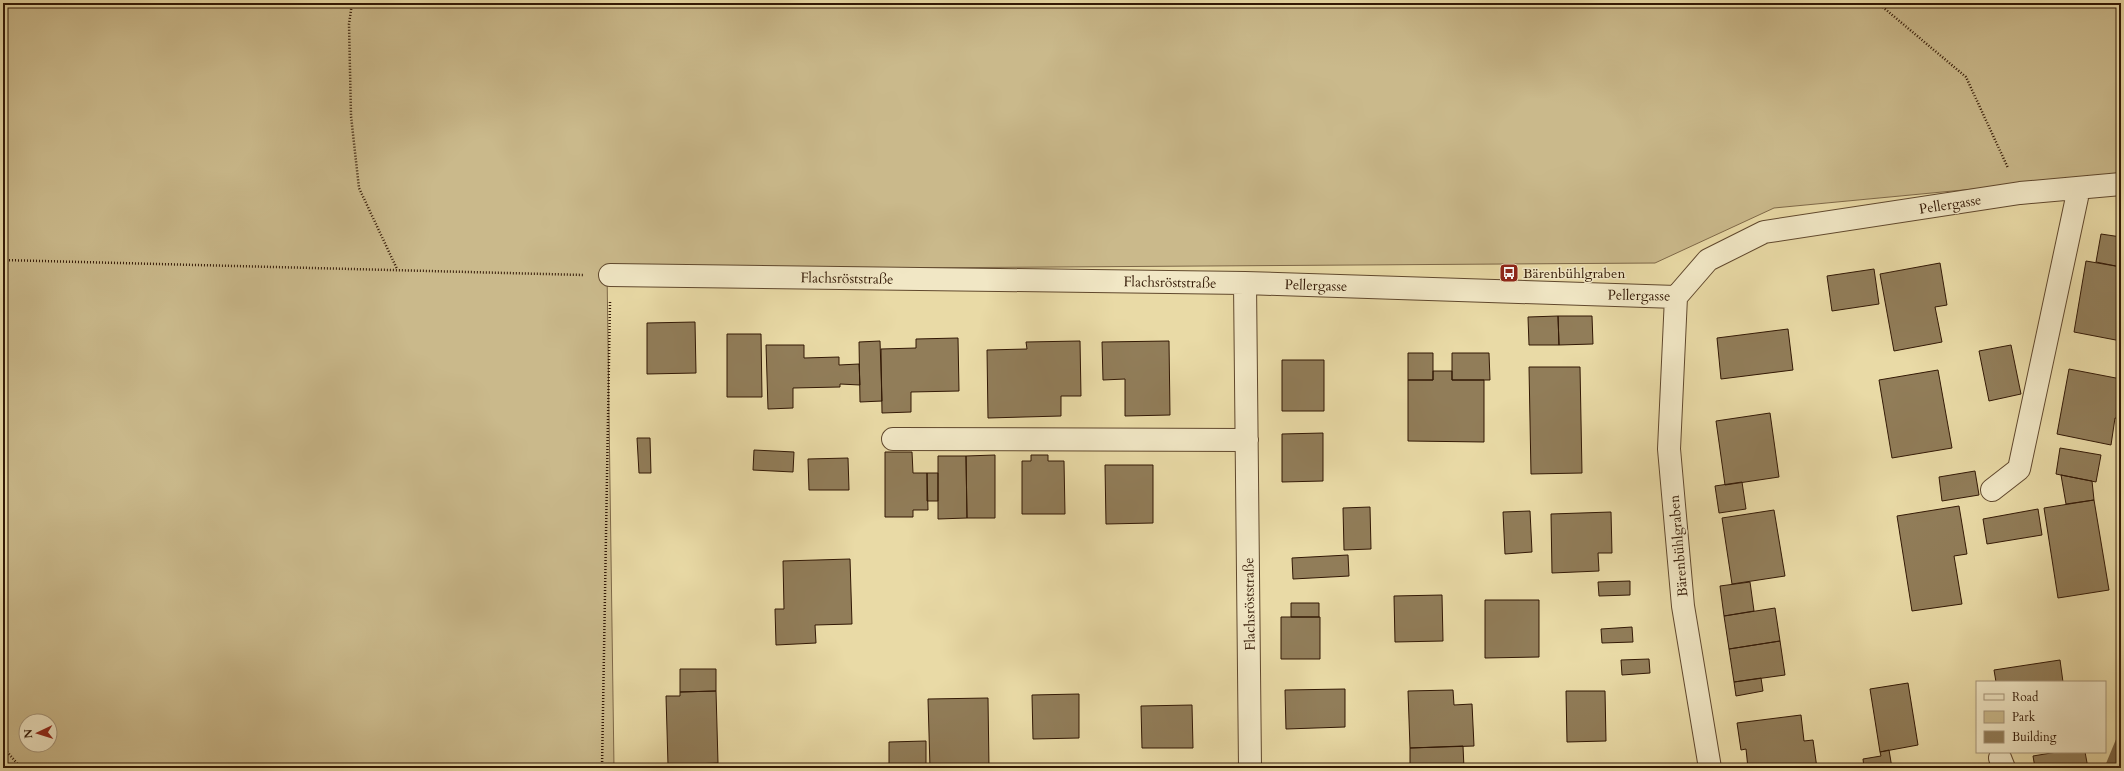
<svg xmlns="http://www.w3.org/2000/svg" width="2124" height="771" font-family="Cardo,serif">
	<rect width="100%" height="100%" fill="#e9daa6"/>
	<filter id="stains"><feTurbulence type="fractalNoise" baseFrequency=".005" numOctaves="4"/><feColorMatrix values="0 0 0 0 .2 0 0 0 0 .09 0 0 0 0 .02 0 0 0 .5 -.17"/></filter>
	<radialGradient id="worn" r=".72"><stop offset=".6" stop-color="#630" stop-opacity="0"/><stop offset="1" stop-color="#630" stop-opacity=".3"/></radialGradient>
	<path fill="#cab98b" stroke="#7e6848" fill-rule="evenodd" d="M3,3h2118v172l-347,33 -119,55 -1048,7 7,498h-611zM26,721h24v24h-24z"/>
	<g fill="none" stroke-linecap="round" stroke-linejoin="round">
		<path stroke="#7b6545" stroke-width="9" d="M2109,768l12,-29"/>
	</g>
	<path fill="#917d59" stroke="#321805" d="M2101,234l20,3v30l-25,-5z
		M2086,261l35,6v74l-47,-9z
		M1940,263l7,42 -12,2 7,35 -48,9 -14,-77z
		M1874,269l5,35 -47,7 -5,-35z
		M1558,316h34l1,28 -34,1z
		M1558,316l1,29h-30l-1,-28z
		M695,322l1,51 -49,1v-51z
		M1788,329l5,41 -72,9 -4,-41z
		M727,334h34l1,63h-35z
		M958,338l1,53 -48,1v20l-29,1 -1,-64 35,-1v-9z
		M880,341l2,60 -22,1 -1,-60z
		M1080,341l1,55h-20v20l-73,2 -1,-68 40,-1 -1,-7z
		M1169,341l1,74 -45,1v-37l-22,1 -1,-38z
		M766,345h38v13l35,-1v8l20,-1 1,21 -20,-1v3l-47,1v20l-25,1z
		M2011,345l10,49 -32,7 -10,-50z
		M1408,353h25v27h-25z
		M1452,353h37l1,27h-38z
		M1282,360h42v51h-42z
		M1529,367h51l2,106 -51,1z
		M2069,369l52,10v40l-6,-1 -4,27 -54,-11z
		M1938,370l14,78 -60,10 -13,-78z
		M1433,371h19v9h32v62l-76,-1v-61h25z
		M1770,413l9,64 -54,8 -9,-64z
		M1323,433v48l-41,1v-48z
		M637,438h13l1,35h-12z
		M2060,448l41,7 -5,27 -40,-8z
		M754,450l40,2 -1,20 -40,-2z
		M885,452h27l1,21h14l1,37h-15v7h-28z
		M995,455v63h-28l-1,-62z
		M1031,455h17v6h16l1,53h-43v-53h9z
		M938,456h28l1,62 -29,1z
		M848,458l1,32h-40l-1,-31z
		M1105,465h48v58l-47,1z
		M1975,471l4,24 -37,6 -3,-24z
		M927,473h11v28h-11z
		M2061,475l31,6 2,19 -28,4z
		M1742,482l4,27 -27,4 -4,-27z
		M2094,500l15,90 -51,8 -14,-90z
		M1959,506l8,48 -13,2 8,48 -50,7 -15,-95z
		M1370,507l1,42 -27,1 -1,-42z
		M2038,509l4,26 -55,9 -4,-25z
		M1774,510l11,66 -53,8 -10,-66z
		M1530,511l2,41 -27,2 -2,-42z
		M1611,512l1,41h-14l1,18 -47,2 -1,-59z
		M1348,555l1,21 -56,3 -1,-21z
		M850,559l2,65 -37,1 1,18 -40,2 -1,-36h9l-1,-48z
		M1630,581v14l-31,1 -1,-14z
		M1750,582l4,29 -30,5 -4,-30z
		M1442,595l1,46 -48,1 -1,-46z
		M1485,600h54v57l-54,1z
		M1291,603h28v14h-28z
		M1775,608l5,33 -51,8 -5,-33z
		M1281,617h39v42h-39z
		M1632,627l1,15 -31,1 -1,-14z
		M1780,641l5,34 -51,7 -5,-33z
		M1649,659l1,14 -28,2 -1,-15z
		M2060,660l3,22h-67l-2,-12z
		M680,669h36v22l-36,1z
		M1761,678l2,13 -27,5 -2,-14z
		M1908,683l10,62 -38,7 -10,-63z
		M1345,689v38l-59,2 -1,-39z
		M1453,690l1,15 18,-1 2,42 -64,2 -2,-57z
		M716,691l2,72 -50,2 -2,-69h14v-4z
		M1566,691h39l1,50 -39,1z
		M1079,694v44l-46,1 -1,-44z
		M988,698l1,70h-59l-2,-69z
		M1192,705l1,43h-51l-1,-42z
		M1801,715l3,26 9,-1 4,28h-69l-2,-19 -5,1 -4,-27z
		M926,741v27h-37v-26z
		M1463,746l1,22h-54v-20z
		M1889,750l3,18h-28l-1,-9 18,-3 -1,-4z
		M2057,752h28l3,16h-53l-2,-12z"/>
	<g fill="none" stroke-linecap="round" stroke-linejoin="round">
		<g stroke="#60482d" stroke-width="24">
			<path id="minor" d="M610,275l635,8 431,14
				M1245,283l5,485
				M1676,297l-7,152 14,157 27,162
				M1676,297l32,-37 56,-28 256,-39 101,-9
				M893,439l354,1
				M1992,490l27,-21 60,-281
				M2000,758l4,10"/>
		</g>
		<path stroke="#321805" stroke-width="2.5" stroke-dasharray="1 2" stroke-linecap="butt" d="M352,3l-3,21 2,92 8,72 38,81
			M1878,3l88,74 42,91
			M3,260l581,15
			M3,747l18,21
			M602,768l8,-466"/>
		<use href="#minor" stroke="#f1e7c5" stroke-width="22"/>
	</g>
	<defs>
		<g id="bus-square" transform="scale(1)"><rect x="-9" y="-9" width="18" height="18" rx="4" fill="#8f2418" stroke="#f1e7c5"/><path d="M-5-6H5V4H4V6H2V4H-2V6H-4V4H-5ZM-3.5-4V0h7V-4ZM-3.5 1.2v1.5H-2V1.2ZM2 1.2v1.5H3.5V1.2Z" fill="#fff"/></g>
	</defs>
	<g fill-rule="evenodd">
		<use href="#bus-square" x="1509" y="273"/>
	</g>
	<g text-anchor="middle" stroke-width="3" stroke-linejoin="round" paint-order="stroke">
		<g font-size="14" fill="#321805" stroke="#f1e7c5">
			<text transform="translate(1950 204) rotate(-9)" y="5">Pellergasse</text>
			<text transform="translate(847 278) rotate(1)" y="5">Flachsröststraße</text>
			<text transform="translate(1170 282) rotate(1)" y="5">Flachsröststraße</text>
			<text transform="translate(1316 285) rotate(2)" y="5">Pellergasse</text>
			<text transform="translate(1639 295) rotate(1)" y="5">Pellergasse</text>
			<text transform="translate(1678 546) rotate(-95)" y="5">Bärenbühlgraben</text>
			<text transform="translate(1249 604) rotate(-91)" y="5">Flachsröststraße</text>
		</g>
		<g font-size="14" fill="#321805" stroke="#f1e7c5" text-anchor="start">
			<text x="1523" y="278">Bärenbühlgraben</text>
		</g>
	</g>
	<rect width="2124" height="771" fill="none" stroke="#e9daa6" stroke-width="16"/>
	<rect x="4" y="4" width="2116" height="763" fill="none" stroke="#321805" stroke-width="2"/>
	<rect x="8" y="8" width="2108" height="755" fill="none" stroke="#321805"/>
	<rect x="1976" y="681" width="130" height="72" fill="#f1e7c5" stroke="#a59478"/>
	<rect x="1984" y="694" width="20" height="6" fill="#f1e7c5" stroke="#a59478"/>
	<text x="2012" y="701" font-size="12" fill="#321805">Road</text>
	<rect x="1984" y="711" width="20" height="12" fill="#cab98b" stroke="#a59478"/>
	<text x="2012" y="721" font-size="12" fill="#321805">Park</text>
	<rect x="1984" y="731" width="20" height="12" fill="#917d59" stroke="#a59478"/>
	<text x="2012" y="741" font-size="12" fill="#321805">Building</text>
	<g transform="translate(38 733) rotate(266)"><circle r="19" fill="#f1e7c5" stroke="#a59478"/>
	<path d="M0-3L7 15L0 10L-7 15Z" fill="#8f2418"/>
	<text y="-6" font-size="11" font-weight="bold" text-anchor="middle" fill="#321805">N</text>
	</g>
	<rect width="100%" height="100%" filter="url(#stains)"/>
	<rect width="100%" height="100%" fill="url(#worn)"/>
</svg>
